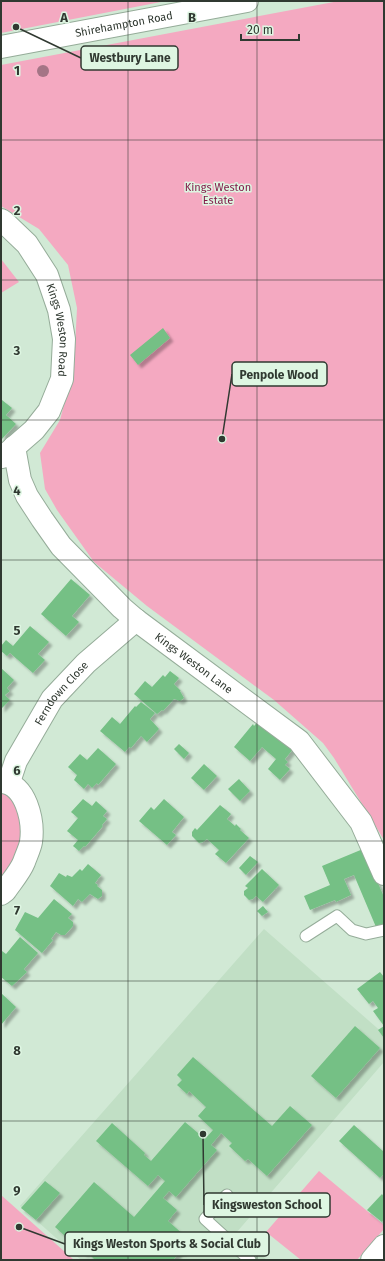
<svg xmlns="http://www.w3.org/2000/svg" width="385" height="1261" font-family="'Fira Sans',sans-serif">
	<defs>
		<filter id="shadow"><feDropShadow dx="3.5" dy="3.5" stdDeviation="1" flood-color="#0004"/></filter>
	</defs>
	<rect width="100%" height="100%" fill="#d1e9d5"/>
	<path fill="#c1dfc5" d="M264,929l120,105v28l-148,171 31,27h-186l-61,-54z"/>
	<path fill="#f4a9c1" d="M1,1h165l-165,32z
		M339,1h45v839l-50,-82 -11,-15 -49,-43 -127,-94 -53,-44 -37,-52 -12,-21 -5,-36 20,-33 14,-53 3,-59 -9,-43 -29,-36 -38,-23v-141z
		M1,259l18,23 -18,11z
		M1,792l6,1 11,15 6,34 -23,40z
		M319,1171l65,54v4l-27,31h-56l-35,-28z
		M1,1195l73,65h-73z"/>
	<path fill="#75c085" filter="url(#shadow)" d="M163,328l7,10 -32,27 -8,-10z
		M2,400l10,8 -6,7 10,9 -15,16z
		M71,579l19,16 -18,21 7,6 -13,14 -25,-22z
		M30,626l19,16 -11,12 7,6 -12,13 -23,-20 -3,3 -6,-5v-5l5,-6 7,6z
		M1,668l13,12 -7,8 3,3 -5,4 5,5 -9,9z
		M170,671l9,7 -5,6 7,7h-1l4,7 -4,3 -6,-2 -11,12 -1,-1 -5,4 -23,-20 11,-13 7,6 11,-12 2,2z
		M141,702l14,11 -5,6 9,10 -12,13 -6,-6 -10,12 -2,-1 -4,5 -25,-21 12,-14 8,7 15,-18 1,1z
		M260,719l34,29 -9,11 3,3 -3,3 5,4 -10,11 -12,-11 8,-10 -14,-12 -12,14 -16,-14 19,-23 1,2z
		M179,744l10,9 -5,6 -10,-10z
		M98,748l18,16 -18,21 -1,-2 -5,5 -4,-4 -4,5 -10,-9 3,-5 -9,-8 12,-13 7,6z
		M204,764l13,12 -13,14 -13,-12z
		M239,779l11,12 -10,10 -12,-12z
		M83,799l9,7 4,-5 11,10 -4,5 4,3 -5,6 1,1 -18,21 -1,-1 -5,5 -6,-5 5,-6 -11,-9 11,-13 -7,-6z
		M164,799l20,18 -12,15 4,3 -9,10 -28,-24 12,-14 3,3z
		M220,805l11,9 -4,5 8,7 1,-2 5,5 -1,1 9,8 -23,25 -11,-9 4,-4 -12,-11 -4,3 -4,1 -7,-7v-4l3,-4 2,2z
		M363,849l21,48v27l-8,3 -22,-52 -10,4 7,16 -15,7 -1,-2 -25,10 -6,-14 26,-11 -8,-19z
		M250,856l8,6 -12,13 -7,-7z
		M88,864l13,11 -6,8 3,2 -1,1 5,4v6l-4,3 -8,-5 -8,8 -4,-3 -5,7 -23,-20 9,-13 7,4 1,-2 5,2 8,-8 2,2z
		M262,869l17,16 -16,17 -7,-6 -3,3 -4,1 -5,-5v-4l4,-3 -3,-2z
		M54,899l18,15 -4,4 5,4v4l-8,9h-4l-5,-3 -5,7 2,1 -11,13 -27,-23 10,-18 13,6z
		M263,906l5,6 -6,4 -5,-5z
		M20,937l18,16 -14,16 3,3 -15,14 -11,-9v-25l1,-1 4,3z
		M380,972l4,5v49l-11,-15 5,-3 -5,-7 -4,3 -12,-15z
		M1,993l15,14 -15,18z
		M355,1026l25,22 -44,50 -25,-22z
		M384,1026v12l-6,-8z
		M193,1057l79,69 18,-20 22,19 -45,51 -19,-17 -3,2 -16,-15 3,-3 -11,-10 -10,12 6,5 -41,47 -7,-6 -6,7 14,12 -9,11 24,21 -10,11 -2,-1 -7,8h-78l-8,-8 -2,2 -30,-27 39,-45 40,35 31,-36 -7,-6 -10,11 -52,-45 16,-18 33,30 -1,2 7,6 34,-39 20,17 8,-9 -15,-14 8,-9 -17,-16 -2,3 -10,-9 5,-5 -5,-5z
		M354,1125l30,27v22l-4,4 -41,-37z
		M45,1181l15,12 -24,27 -15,-12z
		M382,1194l2,3v22l-2,3 -15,-12z"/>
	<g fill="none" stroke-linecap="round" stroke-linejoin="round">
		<g stroke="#95ac99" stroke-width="13">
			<path id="lane" d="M306,936l31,-20 15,14 14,4 18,-4
				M227,1195l-22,24 45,41"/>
		</g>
		<g stroke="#95ac99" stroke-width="24">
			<g id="street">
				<path d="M1,782c25,1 33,39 30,60 -1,6 -5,14 -7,20 -4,10 -13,20 -19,29l-4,3"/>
				<path id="s1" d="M9,782l7,-21 36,-62 34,-36 50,-43"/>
				<path d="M372,1260l12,-14"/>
			</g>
		</g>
		<g stroke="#95ac99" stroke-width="24">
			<g id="secondary">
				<path id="s2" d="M1,47l246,-46"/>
				<path id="s3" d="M1,220l3,2 23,22 20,31 12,35 5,29 -2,40 -13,32 -15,19 -31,27"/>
				<path id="s4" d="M14,447l6,33 7,16 15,23 19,27 61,62 14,12 163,121 62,81 23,52"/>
			</g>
		</g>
		<use href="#lane" stroke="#fff" stroke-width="11"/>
		<use href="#street" stroke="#fff" stroke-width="22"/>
		<use href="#secondary" stroke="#fff" stroke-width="22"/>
	</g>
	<circle fill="#a47586" cx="43" cy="71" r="6"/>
	<path fill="none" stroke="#303931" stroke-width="1" stroke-opacity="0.55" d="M128,1v1259M257,1v1259M1,140h383M1,280h383M1,420h383M1,560h383M1,701h383M1,841h383M1,981h383M1,1121h383"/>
	<g text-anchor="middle" stroke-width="3" stroke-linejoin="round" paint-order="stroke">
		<g font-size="11" fill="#303931" stroke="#def6e2">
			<text dy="4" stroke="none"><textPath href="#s2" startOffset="125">Shirehampton Road</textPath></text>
			<text dy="4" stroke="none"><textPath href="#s3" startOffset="129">Kings Weston Road</textPath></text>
			<text dy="4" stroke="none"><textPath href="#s4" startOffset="289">Kings Weston Lane</textPath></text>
			<text dy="4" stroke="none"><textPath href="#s1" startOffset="104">Ferndown Close</textPath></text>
		</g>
		<g font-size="11" fill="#7f1646" stroke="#def6e2">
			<text x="218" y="191">Kings Weston<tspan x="218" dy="13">Estate</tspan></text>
		</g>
	</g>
	<g font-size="13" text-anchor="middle" font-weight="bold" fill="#303931" stroke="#def6e2" stroke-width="3" stroke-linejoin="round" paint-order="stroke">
		<text x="64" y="22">A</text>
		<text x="192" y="22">B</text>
		<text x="17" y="75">1</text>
		<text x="17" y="215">2</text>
		<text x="17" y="355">3</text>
		<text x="17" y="495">4</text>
		<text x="17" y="635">5</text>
		<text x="17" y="775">6</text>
		<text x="17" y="915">7</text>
		<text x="17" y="1055">8</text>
		<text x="17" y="1195">9</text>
	</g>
	<path fill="none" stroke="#303931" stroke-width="1.5" d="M16 27L81 58M222 439L232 374M203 1134L204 1205M19 1227L65 1244"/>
	<g fill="#303931" stroke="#def6e2" stroke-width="1.5">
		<circle cx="16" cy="27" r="4"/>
		<circle cx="222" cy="439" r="4"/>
		<circle cx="203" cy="1134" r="4"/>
		<circle cx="19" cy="1227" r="4"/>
	</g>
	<g fill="#def6e2" stroke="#303931" stroke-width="1.5">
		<rect x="81" y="46" width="97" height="24" rx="4"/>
		<rect x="232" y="362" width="95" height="24" rx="4"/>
		<rect x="204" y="1193" width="126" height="24" rx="4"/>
		<rect x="65" y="1232" width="204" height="24" rx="4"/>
	</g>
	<g font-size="12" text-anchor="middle" font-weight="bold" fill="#303931">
		<text x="130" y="62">Westbury Lane</text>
		<text x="279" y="379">Penpole Wood</text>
		<text x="267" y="1209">Kingsweston School</text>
		<text x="167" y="1248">Kings Weston Sports &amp; Social Club</text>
	</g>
	<rect width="385" height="1261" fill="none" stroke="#303931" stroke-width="4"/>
	<path d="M241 34v6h58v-6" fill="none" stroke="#303931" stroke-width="2"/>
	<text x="247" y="34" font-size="12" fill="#303931" stroke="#def6e2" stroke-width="3" paint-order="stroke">20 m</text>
</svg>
